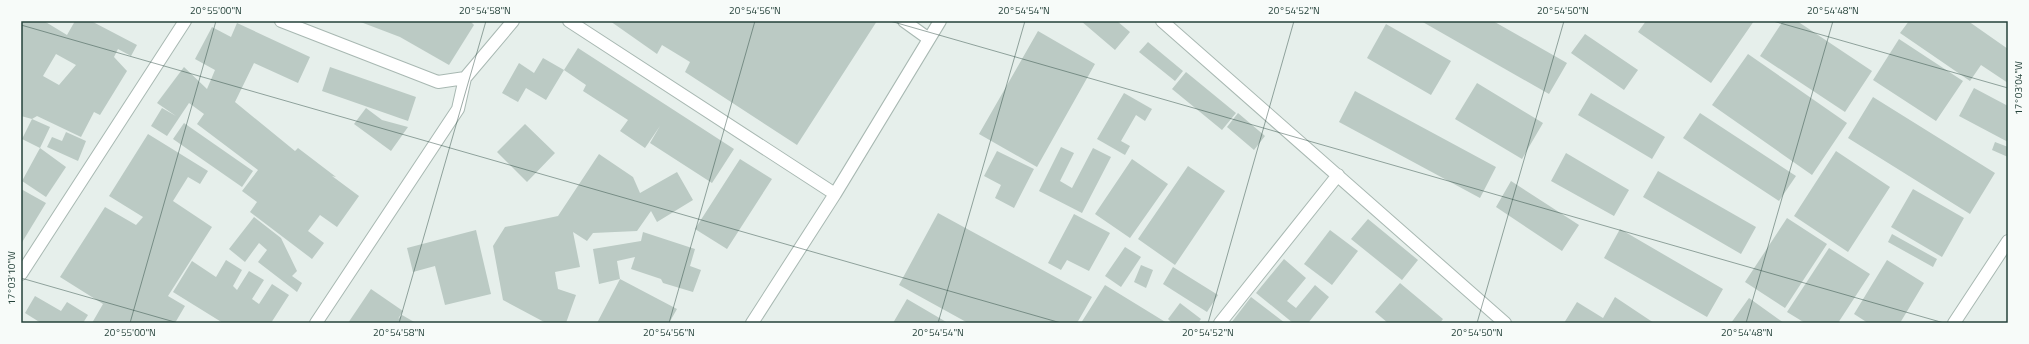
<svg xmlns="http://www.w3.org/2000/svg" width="2029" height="344" font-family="'Titillium Web',sans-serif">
	<rect width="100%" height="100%" fill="#e6efeb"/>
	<path fill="#bbcac4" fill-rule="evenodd" d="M21,21h23l23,14 8,-14h19l-1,1 44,23 -6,11 -13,-7 -4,8 13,14 -27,44 -6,-3 -13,25 -44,-21 -5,3 18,8 -10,21 -18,-9 10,-20 -11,-3zM56,54l20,11 -17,20 -16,-9z
		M358,21h112l4,4 -25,40 -49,-28z
		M610,21h267l-80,124 -112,-73 5,-10 -28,-17 -5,9z
		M1081,21h36l13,11 -15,18z
		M1421,21h72l74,42 -18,31z
		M1646,21h108l-43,62 -73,-51z
		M1783,21h14l75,50 -27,41 -85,-56z
		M1909,21h59l40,28v34l-27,-18 -11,16 -70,-48z
		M237,23l73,34 -12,26 -44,-20 -19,39 60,49 3,-3 38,29 -4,-1 27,20 -22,31 -17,-12 -12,16 16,12 -12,16 -62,-47 7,-10 -15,-11 16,-21 -61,-46 7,-10 -15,-11 -22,33 -16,-10 11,-18 14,8 -19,-13 27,-36 23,22 8,-19 -20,-11 17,-32 19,10z
		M1386,24l65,37 -20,34 -64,-37z
		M1038,31l57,33 -58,103 -58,-33z
		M1585,34l53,36 -14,20 -53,-37z
		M1899,39l64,42 -27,40 -63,-41z
		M1148,42l35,29 -8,10 -36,-29z
		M578,48l156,101 -22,34 -62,-40 10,-17 -15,22 -25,-17 8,-11 -45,-29 3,-6 -22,-15 -18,30 -20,-12 -8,14 -16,-9 17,-30 15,10 9,-15 21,12z
		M1748,54l99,69 -35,52 -100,-70z
		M330,67l86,30 -8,24 -86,-30z
		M1186,72l50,41 -14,17 -50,-41z
		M1477,83l66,40 -21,36 -67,-40z
		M1974,88l34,18v36l-49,-26z
		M1355,91l141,76 -16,31 -141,-76z
		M1124,93l28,16 -7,12 -9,-6 -15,26 9,5 -5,9 -28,-16z
		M1591,93l74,44 -13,22 -74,-44z
		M1873,97l122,76 -25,41 -122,-76z
		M366,108l16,12 26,7 -17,24 -37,-27z
		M1238,113l27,23 -11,14 -27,-23z
		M1700,113l96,63 -17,25 -96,-63z
		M184,123l69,48 -11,16 -69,-48z
		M525,124l30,29 -28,29 -30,-30z
		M66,132l20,9 -8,20 -31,-14 5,-10 10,4z
		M148,134l60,37 -8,13 -12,-7 -15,24 39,26 -44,69 17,10 -10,17h-83l11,-19 -43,-27 45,-70 31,18 7,-8 -34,-21z
		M1995,142l13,5v10l-16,-7z
		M1061,147l13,6 -14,28 12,7 21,-40 18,9 -29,56 -43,-22z
		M40,148l26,19 -20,30 -24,-16z
		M997,151l37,18 -20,39 -19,-10 6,-13 -17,-9z
		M1836,151l54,36 -42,65 -54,-36z
		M1566,153l63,37 -15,26 -63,-35z
		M599,154l34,23 7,16 37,-21 16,28 -36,22 -6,-11 -14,20 -44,2 -6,8 -14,-9 7,35 -25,5 3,17 18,6 -10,28h-20l-43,-23 -10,-54 12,-19 53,-11z
		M740,159l32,20 -45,70 -32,-20z
		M1132,159l36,25 -38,54 -35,-24z
		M1188,166l37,25 -50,74 -37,-26z
		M1658,171l98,56 -15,27 -98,-57z
		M1511,181l68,44 -17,26 -66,-44z
		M21,189l25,14 -25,41z
		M1913,189l51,29 -22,39 -51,-30z
		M938,213l154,84 -15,26h-109l-69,-38z
		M1074,214l36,19 -21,38 -22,-11 -6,10 -13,-7z
		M254,217l27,21 16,33 -5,5 10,7 -5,9 -39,-30 9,-12 -8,-7 -14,19 -16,-13z
		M1787,218l40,26 -42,64 -40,-26z
		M1368,219l50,41 -16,20 -51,-41z
		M1620,229l103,60 -16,28 -103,-59z
		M476,230l15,64 -46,11 -10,-39 -22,6 -6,-24z
		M1330,230l28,21 -26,34 -28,-21z
		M643,232l52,17 -5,17 11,4 -8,22 -30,-9 -2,-4 -30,-10 4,-12 -18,4 3,18 57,30 -8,14h-72l23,-44 -21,5 -6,-35 48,-8z
		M1892,234l45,25 -4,8 -45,-25z
		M1125,247l16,10 -20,30 -16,-11z
		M1829,248l41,26 -32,49h-33l-18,-11z
		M1284,259l22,19 -19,23 9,7 19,-23 14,12 -21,26h-15l-37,-30z
		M226,260l16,10 -9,16 4,4 12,-19 15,9 -12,19 7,5 13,-20 17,11 -18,28h-48l-50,-31 19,-31 24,16z
		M1887,260l37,23 -24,40h-32l-14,-9z
		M1141,265l12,5 -7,18 -12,-6z
		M1173,267l45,28 -11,17 -44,-28z
		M1400,283l43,36 -3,4h-52l-13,-11z
		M1105,285l62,38h-86z
		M371,289l32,22 -5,8 4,-4 14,8h-68z
		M35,296l26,15 6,-9 21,13 -5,8h-42l-16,-10z
		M1251,297l34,26h-54z
		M1615,297l39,26h-90l13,-21 26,16z
		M1749,298l35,25h-53z
		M907,299l41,24h-55z
		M1180,303l21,16 -3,4h-26l-4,-4z"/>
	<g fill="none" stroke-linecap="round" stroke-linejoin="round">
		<g stroke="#a8b8b2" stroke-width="14">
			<path id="minor" d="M281,21l157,61 27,-4 48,-57
				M569,21l266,173
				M904,21l25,18
				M1162,21l343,302
				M21,274l164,-253
				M316,323l142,-214 7,-31
				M752,323l83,-129 105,-173
				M1220,323l118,-148
				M1954,323l54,-82"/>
		</g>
		<use href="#minor" stroke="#fff" stroke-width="12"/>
	</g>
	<path fill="none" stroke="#24423a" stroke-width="1" stroke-opacity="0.45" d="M890,21l1054,302M1773,21l235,67M21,25l1040,298M21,278l157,45M130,323l86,-302M399,323l87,-302M669,323l86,-302M938,323l87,-302M1208,323l86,-302M1477,323l87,-302M1746,323l87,-302"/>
	<rect width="2029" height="344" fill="none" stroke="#f7fbf9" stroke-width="44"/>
	<rect x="22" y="22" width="1985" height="300" fill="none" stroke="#24423a" stroke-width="1.5"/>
	<g font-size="10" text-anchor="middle" fill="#24423a">
		<text x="216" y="14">20°55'00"N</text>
		<text x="485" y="14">20°54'58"N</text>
		<text x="755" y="14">20°54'56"N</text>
		<text x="1024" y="14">20°54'54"N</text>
		<text x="1294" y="14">20°54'52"N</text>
		<text x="1563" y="14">20°54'50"N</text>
		<text x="1833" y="14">20°54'48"N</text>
		<text transform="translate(2018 88) rotate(-90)" y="4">17°03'04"W</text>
		<text transform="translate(11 278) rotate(-90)" y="4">17°03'10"W</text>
		<text x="130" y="336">20°55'00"N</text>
		<text x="399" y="336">20°54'58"N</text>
		<text x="669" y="336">20°54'56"N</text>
		<text x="938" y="336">20°54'54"N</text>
		<text x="1208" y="336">20°54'52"N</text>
		<text x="1477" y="336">20°54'50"N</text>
		<text x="1747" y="336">20°54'48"N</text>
	</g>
</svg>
